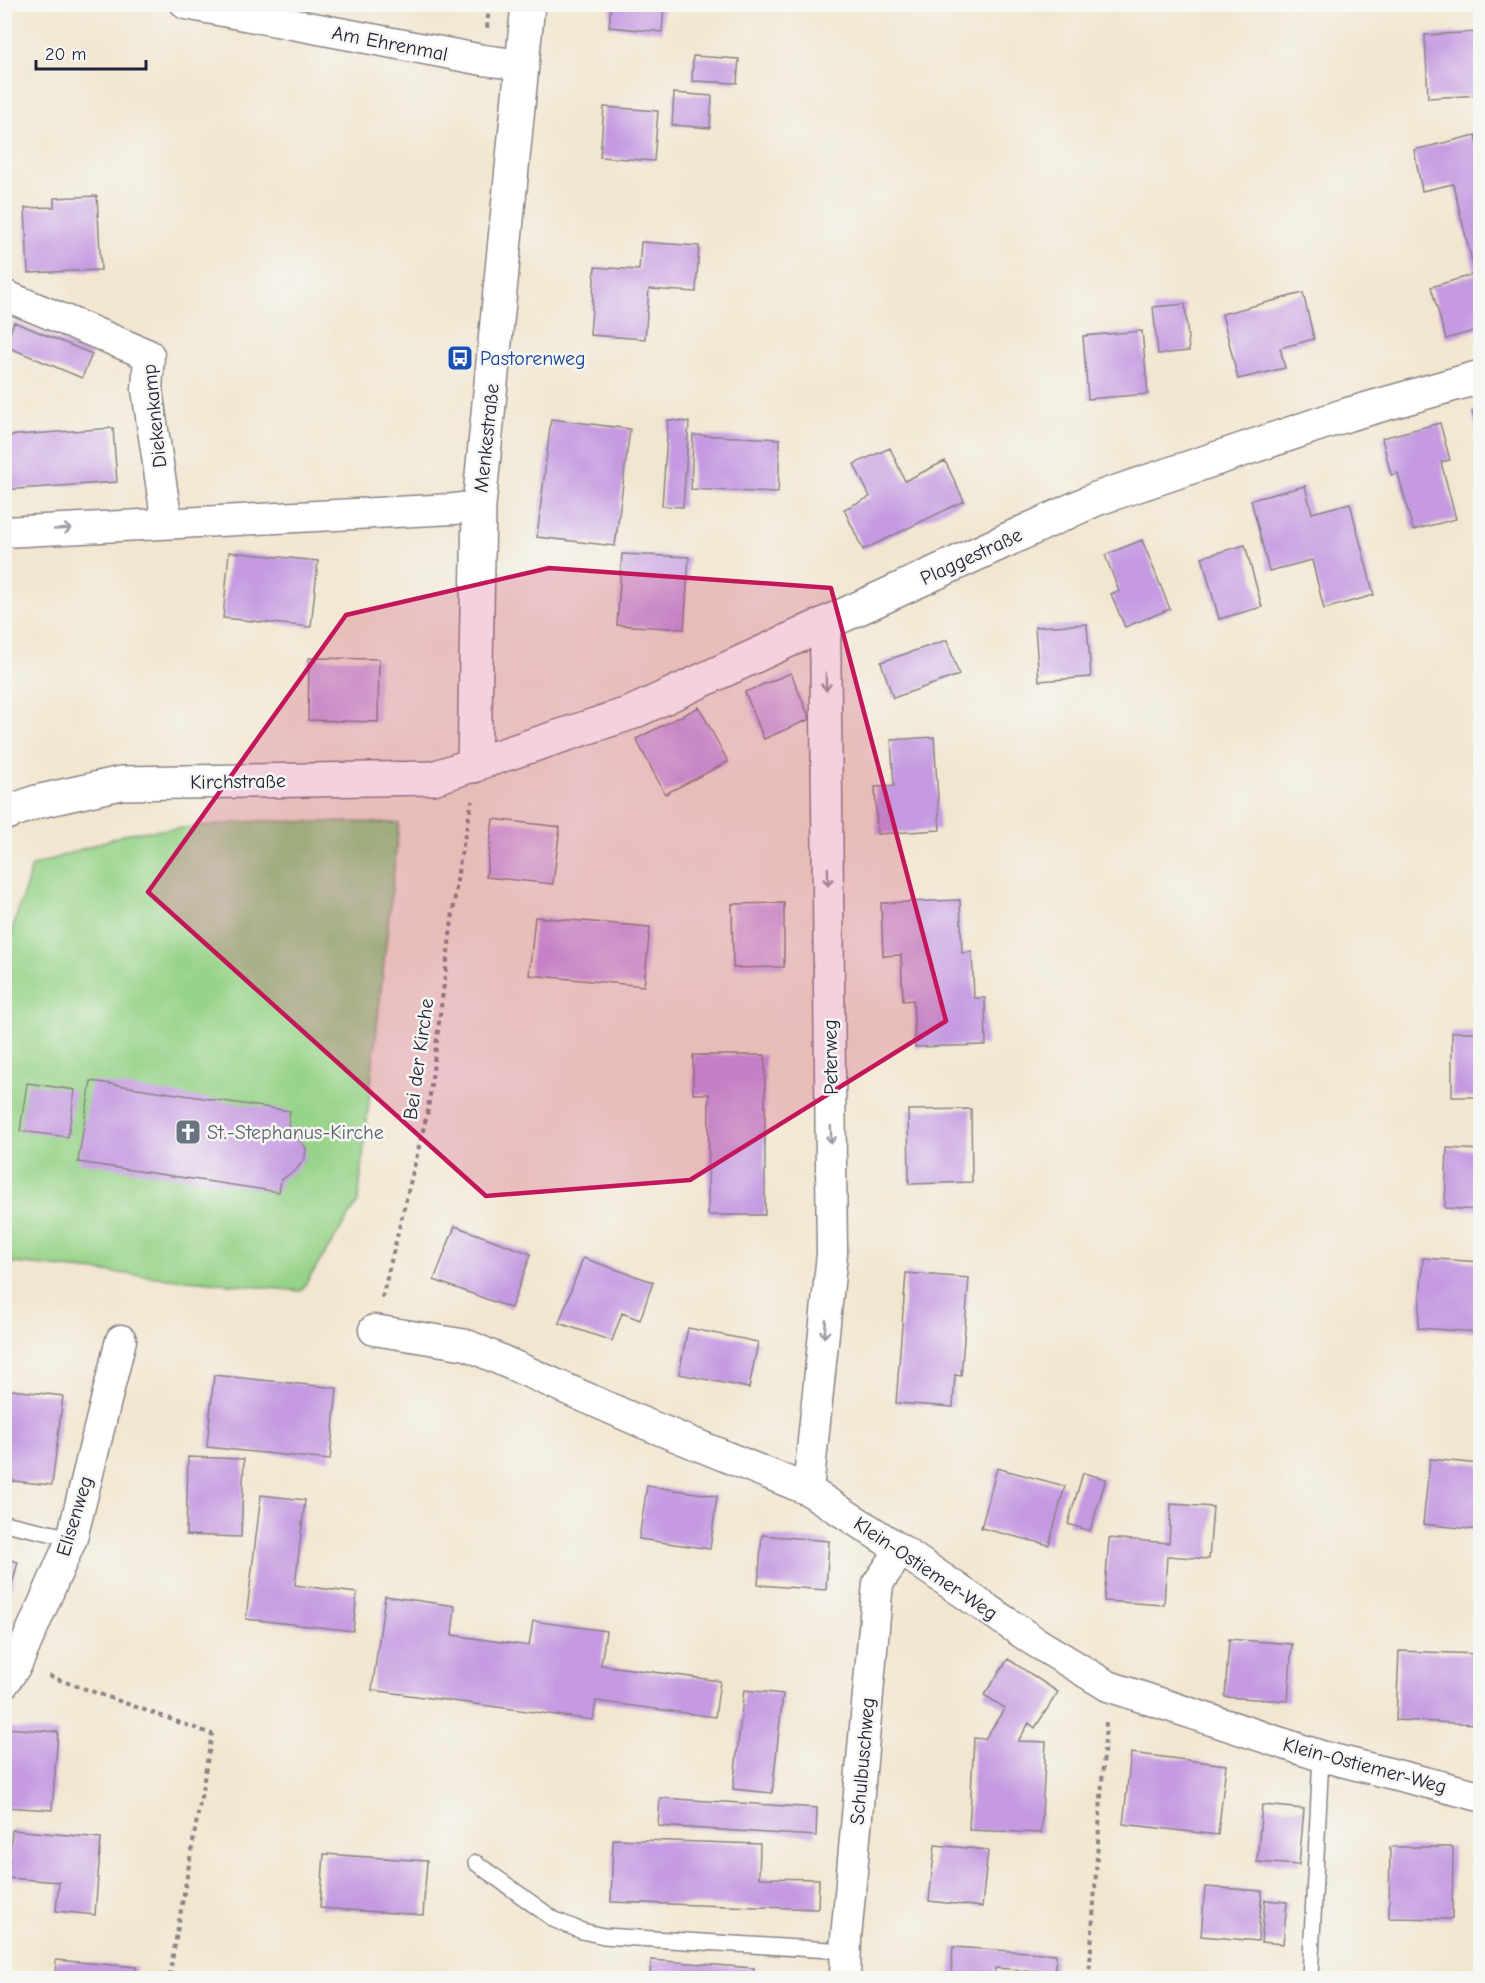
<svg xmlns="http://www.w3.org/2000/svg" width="1485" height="1983" font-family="'Comic Neue',sans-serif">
	<rect width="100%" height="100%" fill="#f6f6f2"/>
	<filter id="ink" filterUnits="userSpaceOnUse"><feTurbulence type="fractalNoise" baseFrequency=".0167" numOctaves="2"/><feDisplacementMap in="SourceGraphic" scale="12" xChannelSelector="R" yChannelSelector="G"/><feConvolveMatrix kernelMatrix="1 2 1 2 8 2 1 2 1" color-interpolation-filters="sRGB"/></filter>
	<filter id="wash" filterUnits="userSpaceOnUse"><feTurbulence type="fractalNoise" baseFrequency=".008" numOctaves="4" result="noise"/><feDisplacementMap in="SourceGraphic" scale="24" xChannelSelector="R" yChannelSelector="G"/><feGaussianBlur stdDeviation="1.35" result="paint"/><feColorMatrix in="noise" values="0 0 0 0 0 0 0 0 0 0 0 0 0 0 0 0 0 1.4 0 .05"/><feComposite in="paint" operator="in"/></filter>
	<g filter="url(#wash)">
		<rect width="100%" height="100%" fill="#f2e6d0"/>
		<path fill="#97d388" stroke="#5c7a62" stroke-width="1.5" d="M260,821l139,2 -41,379 -57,89 -296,-29v-309l27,-87 97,-33z"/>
		<g id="blocks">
			<path fill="#c59ae1" d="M611,4h53l-2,28 -53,-5z
				M1478,32l2,63 -52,3 -3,-63z
				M693,56l46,3 -2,24 -45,-2z
				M674,93l38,3 -2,32 -38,-3z
				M604,107l54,4 -4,50 -54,-4z
				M1476,135l4,20v174l-34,10 -15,-52 44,-13 -22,-90 -31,7 -8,-41z
				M97,196l4,74 -73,3 -3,-65 29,-1v-9z
				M641,242l58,4 -3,46 -47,-3 -4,50 -55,-4 5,-68 44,3z
				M1303,293l11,46 -34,9 5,20 -47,11 -16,-65z
				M1185,304l4,47 -31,3 -5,-47z
				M14,322l78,32 -10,24 -77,-32z
				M1142,331l6,63 -60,5 -5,-63z
				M1480,409v34l-8,-32z
				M551,419l79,10 -15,117 -78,-9z
				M668,420l21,2 -6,85 -21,-1z
				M1440,423l10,37 -9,2 15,57 -43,11 -15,-57 -7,2 -9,-37z
				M113,428l4,54 -113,8v-54z
				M693,435l87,4 -2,54 -87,-4z
				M890,448l15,33 40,-20 19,40 -101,49 -19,-41 26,-12 -16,-33z
				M1305,486l7,27 38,-10 24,92 -50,14 -12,-49 -43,11 -18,-71z
				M1142,540l28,69 -45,18 -14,-33 8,-3 -14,-36z
				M1245,545l17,62 -43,12 -17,-62z
				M229,552l89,9 -7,66 -88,-9z
				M622,554l67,3 -5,72 -67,-4z
				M1087,624l4,53 -52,4 -4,-54z
				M947,640l12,35 -66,23 -12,-36z
				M309,658l70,1 -1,63 -70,-2z
				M791,673l19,46 -46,20 -19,-47z
				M699,707l29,55 -63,32 -29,-55z
				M934,737l6,93 -63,4 -2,-47 19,-1 -3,-46z
				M493,819l67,8 -7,57 -67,-7z
				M960,900l2,53 10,-1 2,46h11l1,47 -71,2 -2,-47 -10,1 -2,-46 -18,1 -2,-53z
				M784,903v64l-51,1 -1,-64z
				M535,917l115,10 -6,59 -115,-11z
				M1452,1032h28v65h-28z
				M693,1055h72v160h-57l1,-121h-16z
				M91,1081l199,30 -2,15 18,22 -1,10 -9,12 -15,10 -2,12 -201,-30z
				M27,1083l48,7 -7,47 -48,-6z
				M971,1109l1,73 -63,2 -1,-74z
				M1447,1148l33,2v60l-35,-2z
				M455,1226l76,28 -20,54 -77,-28z
				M583,1258l70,24 -13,38 -18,-7 -10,28 -53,-18z
				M1423,1258l57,4v70l-62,-4z
				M906,1273l63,5 -8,98 -6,-1 -2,32 -57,-4z
				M688,1328l70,14 -9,46 -70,-14z
				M214,1375l123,13 -7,72 -123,-13z
				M4,1389l59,7 -11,89 -48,-5z
				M188,1457l56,2 -3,78 -55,-2z
				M1430,1459l50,5v66l-57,-6z
				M997,1468l68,18 -16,59 -68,-17z
				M1083,1473l23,6 -16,52 -22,-7z
				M647,1486l70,10 -7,53 -71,-10z
				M261,1495l44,5 -10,85 62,8 -4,38 -107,-12z
				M1171,1504l42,3 -4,52 -42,-3 -3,49 -60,-4 5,-63 60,5z
				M762,1535l67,6 -3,49 -68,-5z
				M4,1558l14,4 -13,49h-1z
				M385,1596l70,10 -3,29 77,11 4,-25 73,10 -5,34 119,16 -5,36 -119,-16 -3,19 -221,-30z
				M1229,1639l63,5 -4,57 -63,-4z
				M1399,1651l80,3 -3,70 -80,-4z
				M1008,1659l50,33 -23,36 -6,-5 -11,18 28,1 -5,91 -72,-3 5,-92 11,1 20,-31 -21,-13z
				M744,1690l39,4 -11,99 -39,-4z
				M5,1728l53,4 -6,78 -47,-3z
				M1131,1753l95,12 -8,70 -95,-11z
				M660,1798l157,10 -1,28 -158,-10z
				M1262,1805l42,4 -5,56 -42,-3z
				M12,1830l89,8 -6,77 -39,-4 3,-29 -51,-4z
				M613,1839l147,5 -1,34 60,1 -1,30 -207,-7z
				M935,1845l53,5 -6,57 -53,-6z
				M1390,1847h63l-1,72 -63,-1z
				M324,1854l103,7 -4,54 -103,-7z
				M1205,1887l57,4 -4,50 -57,-5z
				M1265,1900l22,2 -4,42 -22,-2z
				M953,1947l103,7 -1,18 -60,-4v10h-44z
				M56,1960l80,7 -1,11h-80z
				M651,1960l103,8 -1,10h-103z
				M1180,1974l38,3v1h-38z"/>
		</g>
	</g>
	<g filter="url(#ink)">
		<use href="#blocks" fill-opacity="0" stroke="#8a8486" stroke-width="1.5"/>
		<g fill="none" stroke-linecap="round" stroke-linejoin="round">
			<g stroke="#8a8486" stroke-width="18">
				<path id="service" d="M4,1523l68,15
					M476,1863l79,57 27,11 22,5 242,15
					M1310,1978l11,-222"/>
			</g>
			<g stroke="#8a8486" stroke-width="33">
				<path id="minor" d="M186,4l297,56 40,5
					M4,295l145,60 -2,35 20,133
					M4,532l450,-23 25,-3
					M374,1330l93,15 174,77 167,68 93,60 133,91 74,45 213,70 159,40
					M808,1490l24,-236 -7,-631
					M4,1683l13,-19 55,-126 49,-198
					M845,1978l1,-40 32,-355 23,-33"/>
			</g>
			<g stroke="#8a8486" stroke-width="36">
				<path id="tertiary" d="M474,766l5,-260 49,-502
					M4,814l32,-12 85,-19 312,-5 198,-65 465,-214 250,-84 134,-38"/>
			</g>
			<path stroke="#8a8486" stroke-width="4" stroke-dasharray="4.5 4.5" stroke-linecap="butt" d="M487,28l2,-23
				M382,1298l46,-188 31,-245 13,-64
				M49,1676l163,58 -43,244
				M1089,1978l17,-256"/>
			<use href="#service" stroke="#fff" stroke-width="15"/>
			<use href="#minor" stroke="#fff" stroke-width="30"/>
			<use href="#tertiary" stroke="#fff" stroke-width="33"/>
		</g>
		<defs><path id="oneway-shaft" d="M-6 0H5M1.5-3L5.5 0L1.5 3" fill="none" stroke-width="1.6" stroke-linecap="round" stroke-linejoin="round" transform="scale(1.5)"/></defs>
		<g stroke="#9c9ca7">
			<use href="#oneway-shaft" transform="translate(63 529) rotate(-3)"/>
			<use href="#oneway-shaft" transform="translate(826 682) rotate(89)"/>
			<use href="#oneway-shaft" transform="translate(828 877) rotate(89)"/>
			<use href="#oneway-shaft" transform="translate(831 1135) rotate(89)"/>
			<use href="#oneway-shaft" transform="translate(825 1329) rotate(96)"/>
		</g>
	</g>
	<path fill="#c2185b" fill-opacity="0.2" stroke="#c2185b" stroke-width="4.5" stroke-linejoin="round" d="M549,568l282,20 115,433 -256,159 -204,16 -338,-304 198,-277z"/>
	<defs>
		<g id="bus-square" transform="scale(1.35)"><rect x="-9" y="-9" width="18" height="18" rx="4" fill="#1a4fb4" stroke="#f6f6f2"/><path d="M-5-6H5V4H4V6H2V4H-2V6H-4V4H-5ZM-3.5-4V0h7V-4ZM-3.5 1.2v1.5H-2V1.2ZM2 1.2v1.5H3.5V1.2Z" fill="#fff"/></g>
		<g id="church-square" transform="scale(1.35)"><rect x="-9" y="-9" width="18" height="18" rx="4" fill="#6b7280" stroke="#f6f6f2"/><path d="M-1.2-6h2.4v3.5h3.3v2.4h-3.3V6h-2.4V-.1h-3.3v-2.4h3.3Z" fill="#fff"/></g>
	</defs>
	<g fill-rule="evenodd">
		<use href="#bus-square" x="460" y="358"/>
		<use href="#church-square" x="188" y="1132"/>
	</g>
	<g text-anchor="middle" stroke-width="5" stroke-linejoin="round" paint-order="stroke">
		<g font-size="20" fill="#22223b" stroke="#f6f6f2">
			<text transform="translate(390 43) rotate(11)" y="7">Am Ehrenmal</text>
			<text transform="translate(154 416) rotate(-96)" y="7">Diekenkamp</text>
			<text transform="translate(486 438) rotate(-84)" y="7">Menkestraße</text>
			<text transform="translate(971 556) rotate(-25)" y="7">Plaggestraße</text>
			<text transform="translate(238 781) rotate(-1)" y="7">Kirchstraße</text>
			<text transform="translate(830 1057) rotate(-91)" y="7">Peterweg</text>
			<text transform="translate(418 1059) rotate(-82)" y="7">Bei der Kirche</text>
			<text transform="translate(74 1516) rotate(-73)" y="7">Elisenweg</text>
			<text transform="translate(926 1568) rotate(34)" y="7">Klein-Ostiemer-Weg</text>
			<text transform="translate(862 1761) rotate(-85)" y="7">Schulbuschweg</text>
			<text transform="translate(1365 1765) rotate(15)" y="7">Klein-Ostiemer-Weg</text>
		</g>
		<g font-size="20" fill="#164399" stroke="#f6f6f2" text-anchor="start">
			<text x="480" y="365">Pastorenweg</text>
		</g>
		<g font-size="20" fill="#5b616d" stroke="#f6f6f2" text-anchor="start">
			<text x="207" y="1139">St.-Stephanus-Kirche</text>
		</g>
	</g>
	<rect width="1485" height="1983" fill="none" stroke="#f6f6f2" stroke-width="24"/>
	<path d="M36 60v9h110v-9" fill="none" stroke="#22223b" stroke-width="3"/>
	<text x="45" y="60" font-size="18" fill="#22223b" stroke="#f6f6f2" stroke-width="4.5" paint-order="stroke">20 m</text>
</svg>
